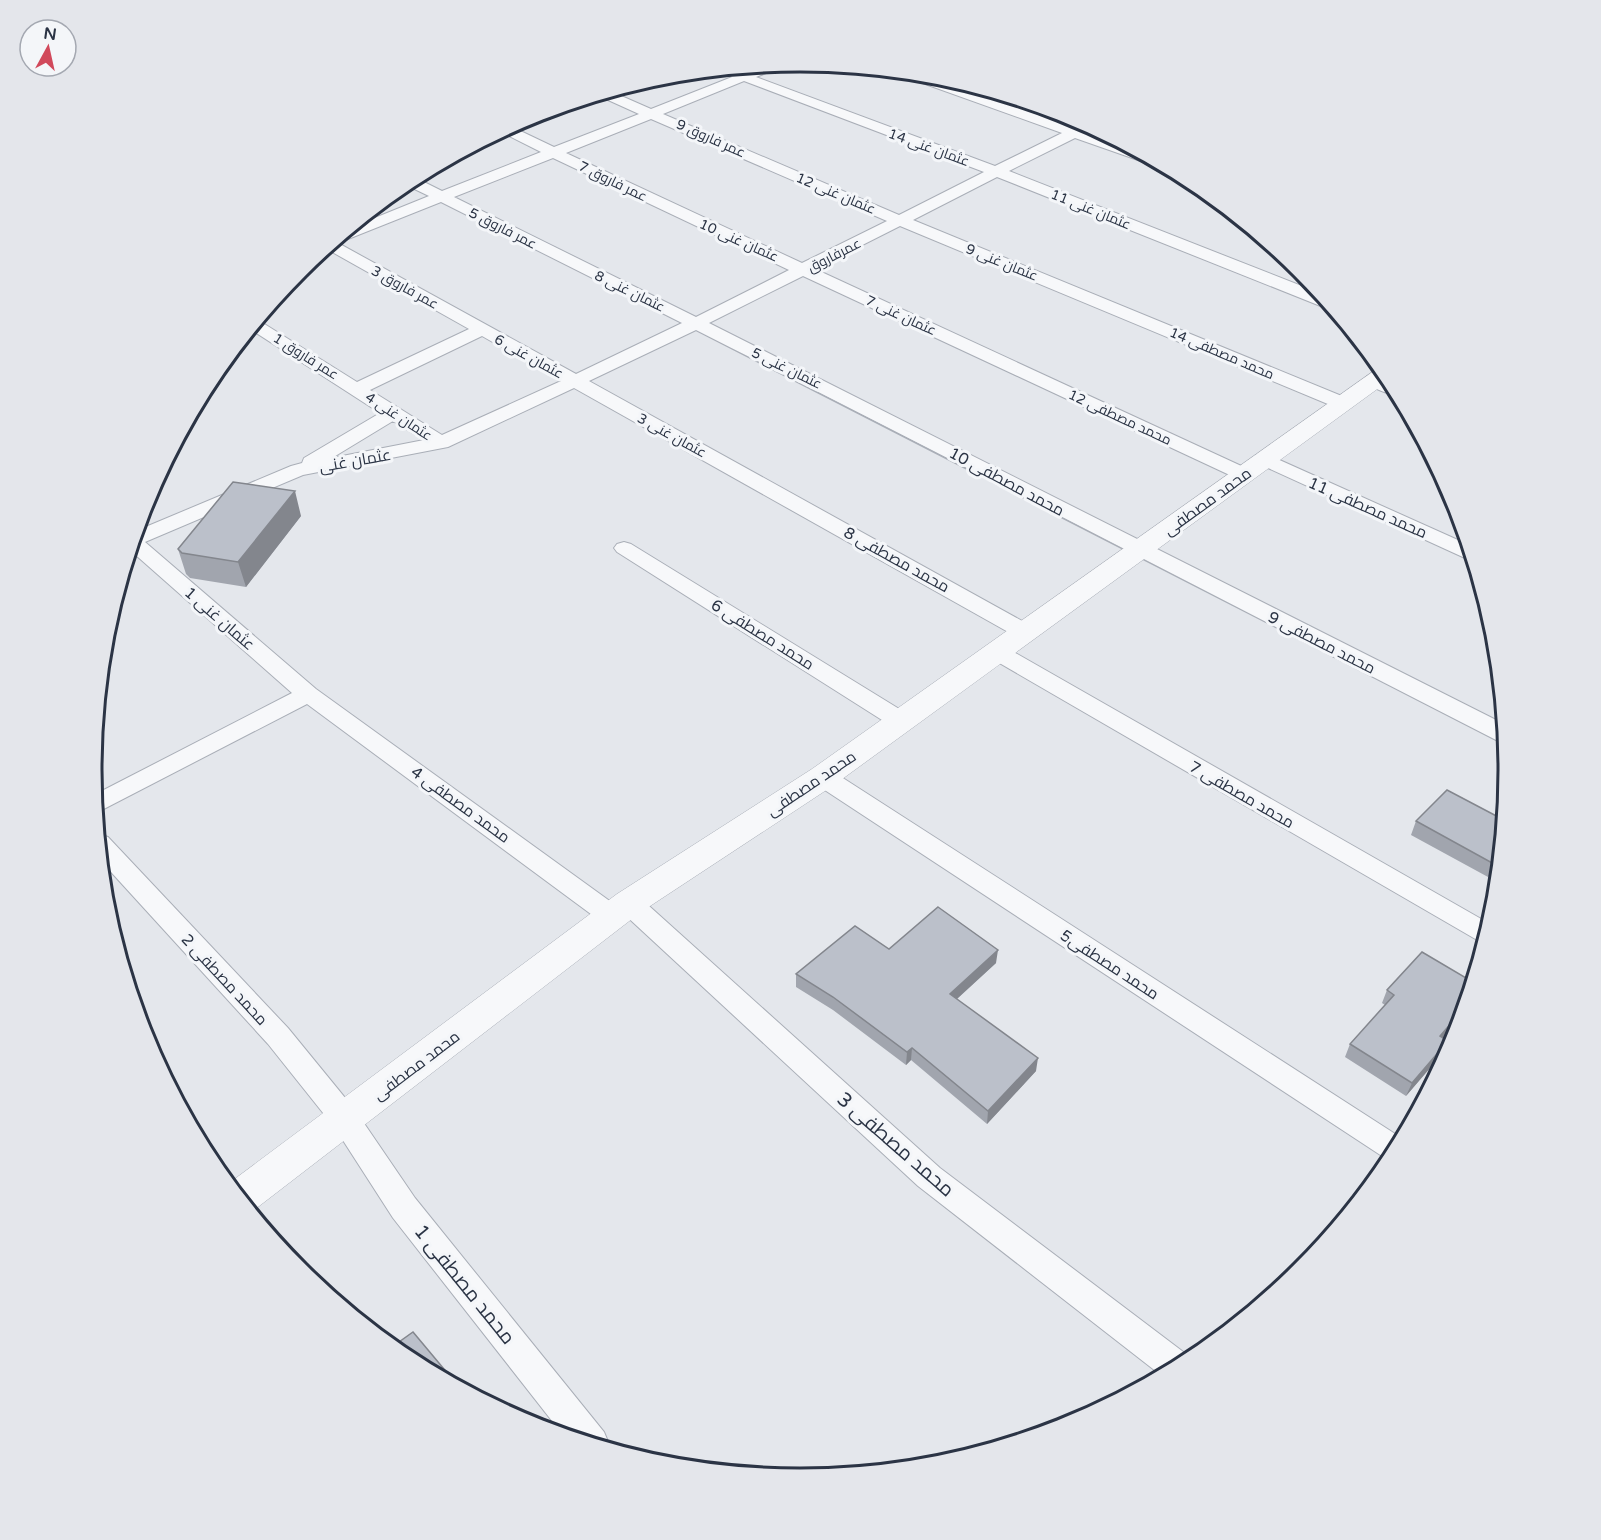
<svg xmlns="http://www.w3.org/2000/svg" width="1601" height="1540" font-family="'Varela Round',Cairo,sans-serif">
	<rect width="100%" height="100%" fill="#e4e7ec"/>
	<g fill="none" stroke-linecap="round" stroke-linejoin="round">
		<g stroke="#a9aeb7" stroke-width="2">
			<path id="minor" d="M782,63l-1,4 -25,10 239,89 67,-33 -162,-58 -1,-4 23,3 151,53 11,-5 10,6 -8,4 48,17 32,17h-11l-80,-28 -66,33 313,123 11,13h-10l-326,-130 -84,43 436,179 2,4 -2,4h-14l-435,-181 -85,43 435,201 3,4 -3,4h-14l-433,-202 -94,47 795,401 2,19 -8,-2c-268,-137 -534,-276 -802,-411l-107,51 444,246 3,5 -3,5 -8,2 -8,-2 -443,-249 -126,59 -145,28 -158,67 171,147 302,218 -2,-4 4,-7 9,-3 9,3 302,272 250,189 1,4 -29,15 -244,-190 -294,-272 1,2 -4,7 -9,3 -9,-3 -296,-219 -211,109 -2,-18 198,-102 -162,-143 6,-19 155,-65 11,-3 2,-5 76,-45 -130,-84 8,-9 99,62 112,-53 -144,-81 25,-20 79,-32 -25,-12 10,-7 28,14 99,-39 -42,-21 11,-5 44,21 85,-33 -42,-19 13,-4 41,18 81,-32 -13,-7 16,-2 9,4 16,-7zM744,81l240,91 -85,43 -236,-101zM651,119l236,102 -85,42 -236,-110zM553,158l236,112 -93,47 -242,-120zM441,202l241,121 -106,51 -238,-131zM482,336l79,45 -119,54 -72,-45zM393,421l31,19 -92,18z
				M1373,375l19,7 7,13c-10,0 -28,-7 -35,-15l3,-4z
				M1264,453l205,92 5,15 -9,-2 -208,-95 -3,-4 3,-4z
				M624,542l7,2 278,171 4,6 -4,6 -8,2 -8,-2 -276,-175 -3,-4 3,-4z
				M997,645l8,2 485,277 -6,20 -495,-287 -3,-5 3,-5z
				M823,769l9,2 571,368 -12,23 -577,-379 -3,-6 3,-6z
				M98,834l10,3 180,191 67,82 60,88 189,234 5,12 -2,4 -44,-13 -170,-217 -58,-90 -67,-84 -167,-183z"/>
		</g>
		<g stroke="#a9aeb7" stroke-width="1">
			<path id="tertiary" d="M1381,366l10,13 -557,406 -193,127 -387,298 -3,2 -23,-28 389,-290 195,-125z"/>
		</g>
		<use href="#minor" fill="#f7f8fa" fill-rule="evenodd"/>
		<use href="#tertiary" fill="#f7f8fa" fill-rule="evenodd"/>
	</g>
	<path fill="#a1a5ae" d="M301,516l-55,71 -56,-9 -4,-4 -8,-25z
		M1504,820l-4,43 -12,14 -77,-42 5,-14z
		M889,949l107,14 -39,36 79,72 -49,53 -76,-64 -5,5 -73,-55 -37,-23v-13z
		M1422,952l22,86 4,3 -6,13 -36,42 -61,-39 5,-13 35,-39 -3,-2 5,-13z"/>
	<path fill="#83868d" d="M295,491l6,25 -55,71 -8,-25z
		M1501,856l-1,7 -12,14 6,-13z
		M998,950l-2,13 -48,44 2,-13z
		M1465,1007l-3,10 -27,32 5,-13z
		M1448,1041l-6,13 -36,42 6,-13z
		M912,1048l-1,12 -5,5 1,-13z
		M1038,1058l-2,13 -49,53 1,-13z"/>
	<path fill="#bbc0ca" stroke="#83868d" stroke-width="1.5" d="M233,482l62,9 -57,71 -56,-9 -4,-4z
		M1447,790l57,30 -3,36 -7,8 -78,-43z
		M938,907l60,43 -48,44 88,64 -50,53 -76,-63 -5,4 -74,-55 -37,-23 59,-48 34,23z
		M1422,952l51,30 -8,25 -25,29 8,5 -36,42 -62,-39 44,-49 -7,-5z
		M413,1332l46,55 -52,-28 -15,-12z"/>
	<g text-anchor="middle" stroke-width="6" stroke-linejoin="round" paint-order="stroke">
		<g font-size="14" fill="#2b3445" stroke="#f4f6f9">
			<text transform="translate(711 138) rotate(24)" y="5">عمر فاروق 9</text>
			<text transform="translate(929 147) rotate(20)" y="5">عثمان غنی 14</text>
			<text transform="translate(613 181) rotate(26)" y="5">عمر فاروق 7</text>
			<text transform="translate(836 193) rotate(23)" y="5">عثمان غنی 12</text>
			<text transform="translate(1091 209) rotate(22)" y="5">عثمان غنی 11</text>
			<text transform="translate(503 228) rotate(27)" y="5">عمر فاروق 5</text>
			<text transform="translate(739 240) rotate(24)" y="5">عثمان غنی 10</text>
			<text transform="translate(834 255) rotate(-27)" y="5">عمرفاروق</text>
			<text transform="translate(1002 262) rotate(22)" y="5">عثمان غنی 9</text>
			<text transform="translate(405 287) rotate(29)" y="5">عمر فاروق 3</text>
			<text transform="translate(630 291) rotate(26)" y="5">عثمان غنی 8</text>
			<text transform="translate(901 315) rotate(25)" y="5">عثمان غنی 7</text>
			<text transform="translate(1222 353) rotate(23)" y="5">محمد مصطفی 14</text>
			<text transform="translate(306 356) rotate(32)" y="5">عمر فاروق 1</text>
			<text transform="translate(529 356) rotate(29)" y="5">عثمان غنی 6</text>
			<text transform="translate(787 368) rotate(26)" y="5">عثمان غنی 5</text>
			<text transform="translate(399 416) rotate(33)" y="5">عثمان غنی 4</text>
			<text transform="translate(1120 417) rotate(25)" y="5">محمد مصطفی 12</text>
			<text transform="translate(672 435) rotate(29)" y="5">عثمان غنی 3</text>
		</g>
		<g font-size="16" fill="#2b3445" stroke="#f4f6f9">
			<text transform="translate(355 460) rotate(-10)" y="6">عثمان غنی</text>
			<text transform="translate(1007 481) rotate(28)" y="6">محمد مصطفی 10</text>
			<text transform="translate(1207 501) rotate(-36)" y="6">محمد مصطفی</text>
			<text transform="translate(1368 507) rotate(24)" y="6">محمد مصطفی 11</text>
			<text transform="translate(897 559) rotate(29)" y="6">محمد مصطفی 8</text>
			<text transform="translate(220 618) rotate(41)" y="6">عثمان غنی 1</text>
			<text transform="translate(763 634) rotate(32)" y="6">محمد مصطفی 6</text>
			<text transform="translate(1322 642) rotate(27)" y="6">محمد مصطفی 9</text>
			<text transform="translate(811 783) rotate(-34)" y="6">محمد مصطفی</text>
			<text transform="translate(1242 794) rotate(30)" y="6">محمد مصطفی 7</text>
			<text transform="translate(461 804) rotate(36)" y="6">محمد مصطفی 4</text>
			<text transform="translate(1110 964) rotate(33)" y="6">محمد مصطفی5</text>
			<text transform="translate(225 979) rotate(47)" y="6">محمد مصطفی 2</text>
			<text transform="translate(416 1065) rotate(-37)" y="6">محمد مصطفی</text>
		</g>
		<g font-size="20" fill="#2b3445" stroke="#f4f6f9">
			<text transform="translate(896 1144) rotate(41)" y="7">محمد مصطفی 3</text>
			<text transform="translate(465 1284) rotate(51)" y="7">محمد مصطفی 1</text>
		</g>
	</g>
	<path d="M0 0H1601V1540H0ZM102 770a698 698 0 1 1 1396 0a698 698 0 1 1-1396 0Z" fill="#e4e6eb" fill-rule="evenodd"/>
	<path fill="none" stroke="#2b3445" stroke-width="3" d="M102 770a698 698 0 1 1 1396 0a698 698 0 1 1-1396 0Z"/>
	<g transform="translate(48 48) rotate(8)"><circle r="28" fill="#f4f6f9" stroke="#a4a8b1" stroke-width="1.5"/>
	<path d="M0-4.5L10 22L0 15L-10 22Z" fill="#d1495b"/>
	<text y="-9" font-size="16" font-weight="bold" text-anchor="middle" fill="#2b3445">N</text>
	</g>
</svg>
